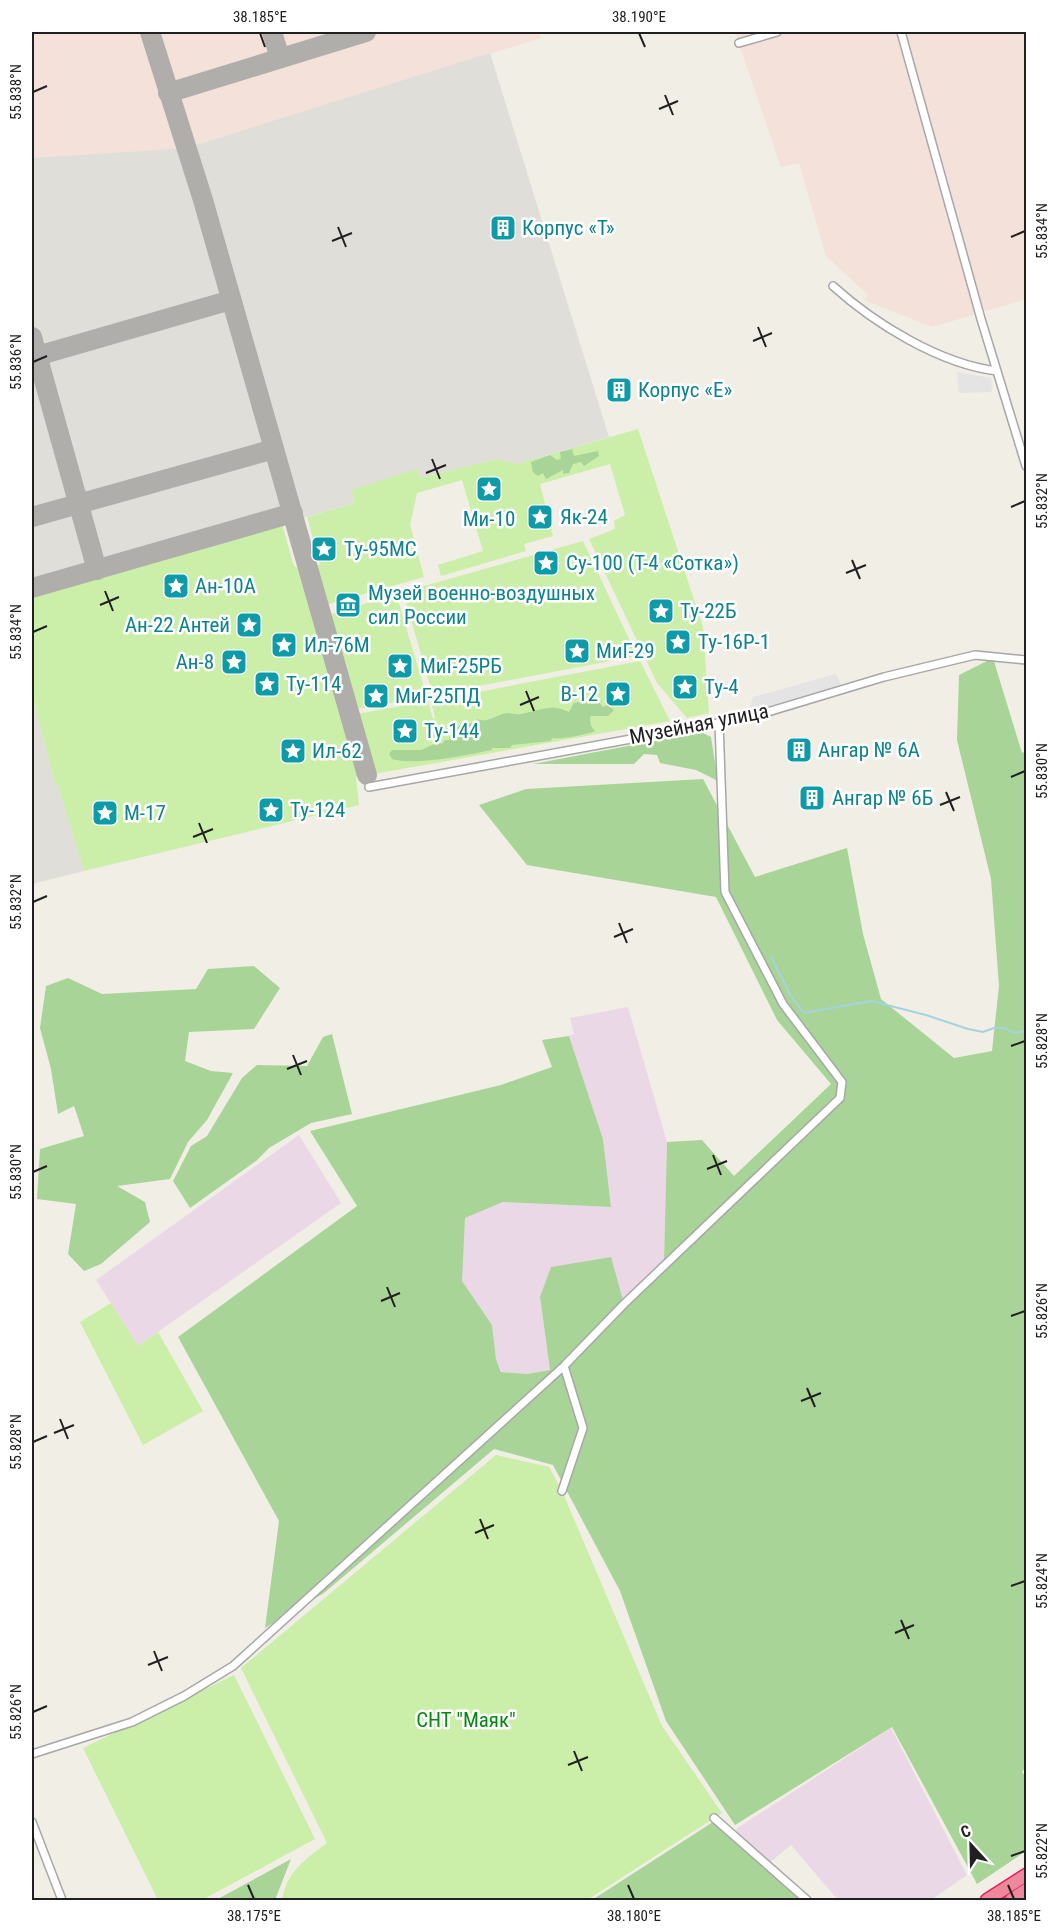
<svg xmlns="http://www.w3.org/2000/svg" width="1058" height="1932" font-family="'Roboto Condensed',sans-serif">
	<rect width="100%" height="100%" fill="#f1eee6"/>
	<path fill="#ebd8e7" d="M628,1007l39,135 -3,119 -41,40 -83,-4 10,73 -23,4 -25,-2 -6,-13 -4,-34 -31,-44 4,-63 38,-16 108,5 -8,-68 -34,-103 5,-2 -4,-16z
		M299,1135l42,68 -203,143 -42,-66z
		M891,1728l76,147 -36,25h-93l-47,-55 -23,19 -27,-26 -5,-9z"/>
	<path fill="#f4e1d9" d="M32,32h507l2,6 -355,110 -154,10z
		M735,32h291v267l-94,28 -68,-27 4,-5 -42,-39 -27,-93 -18,4z"/>
	<path fill="#e0ded8" d="M490,53l119,384 -92,27 -20,-5 -77,19 -3,-8 -66,20 4,13 -323,92v-437l154,-10z
		M32,694l23,89 3,1 26,87 -52,13z"/>
	<path fill="#cbeea9" d="M638,429l65,198 6,86 -22,5 -30,-35 -68,-144 26,-10 -1,-8 11,-6 -15,-51 -70,20 13,52 -29,8 2,7 -85,25 -3,-11 45,-14 -21,-71 -45,13 -7,32 14,52 -98,28 -11,-38 5,-3 -13,-47 48,-14 -4,-13 66,-21 3,9 77,-19 20,5z
		M282,524l12,42 7,4 59,206 -4,1 3,28 -275,66 -26,-86 -3,-2 -23,-89v-99z
		M583,541l54,115 -201,38 -4,-2 -29,-100z
		M396,594l30,100 -3,3 -67,12 -28,-94z
		M640,661l30,60 -296,53 -17,-60 71,-13 5,18 2,-1 -4,-17z
		M111,1303l27,43 20,-14 45,79 -60,34 -63,-123z
		M496,1455l53,12 13,24 100,235 60,87 -135,87h-305c4,-27 24,-42 45,-57l-86,-175z
		M234,1675l81,164 -113,61h-44l-75,-152z"/>
	<path fill="#a9d498" d="M572,449l2,7 24,-5 1,5 -15,10 -3,-4 -8,2 -4,9 -6,1v-4l-17,9 -3,-6 -5,3 -5,-4 -2,-10 19,-7 7,5 4,-1 -1,-7z
		M993,658l29,95 4,-2v516l-2,6 2,-1v494l-4,6 4,5v74l-49,33 -85,-157 -157,98 -69,-104 -46,-130 -67,-126 -59,-16 -170,144 -59,35 14,-107 -101,-184 179,-131 -47,-75 191,-46 51,-18 -10,-27 27,-4 34,103 8,68 -108,-5 -38,16 -3,63 30,44 4,34 5,13 26,2 23,-4 -10,-73 11,-30 60,-10 12,43 41,-39 3,-119 35,-2 32,36 97,-92 -54,-64 -61,-123 -189,-32 -48,-60 47,-16 177,-10 52,98 92,-29 16,86 18,65 73,59 38,-7 7,-65 -8,-107 -34,-139 2,-65z
		M585,701l14,1 4,5 4,-2 7,5 -6,6h-18l1,10 4,5c-5,3 -36,9 -43,7l-1,3 -39,4 -2,3h-18v2c-26,5 -76,16 -100,9l-3,-5 3,-4h29l18,-8 3,2 3,-4h4l6,-13 21,-5 1,-3c11,5 20,-5 30,-6 4,0 9,2 14,1 19,-3 30,-11 48,-2l5,-9z
		M701,732l10,5 7,44 -22,-11 -36,-7 -3,-8 -13,-1 -10,10h-101z
		M254,966l26,22 -26,41 -65,3 -4,29 26,10 22,2 -26,47 -19,22 -18,37 -53,7 28,16 5,20 -49,42 -17,7 -16,-17 8,-50 -39,-5 3,-50 44,-13 -10,-30 -16,8 -7,-45 -11,-41 6,-42 22,-8 34,16 94,-5 12,-20z
		M332,1034l20,80 -41,9 -42,25 -13,13 -66,47 -17,-27 18,-35 16,-10 35,-58 15,-13 50,1 16,-29z
		M713,1822l87,78h-208z
		M291,1859l-16,41h-59z"/>
	<path fill="#e4e4e4" d="M957,372l34,6 1,14 -33,1z
		M836,674l6,12 -94,27 5,-16z"/>
	<g fill="none" stroke-linecap="round" stroke-linejoin="round">
		<path stroke="#a4d3e2" stroke-width="2" d="M771,957l20,39 13,17 67,-12 55,14 42,14 15,3 11,-4h11l9,5 12,-2"/>
		<path stroke="#b0aeaa" stroke-width="20" d="M150,32l53,168 164,575
			M272,32l8,26
			M168,93l198,-61
			M32,337l65,233
			M37,356l194,-56
			M32,517l242,-68
			M32,588l261,-75"/>
		<g stroke="#a7a7a7" stroke-width="10">
			<path id="street" d="M901,32l80,287 45,147
				M739,43l38,-11
				M833,286c42,38 107,78 164,85
				M369,787l382,-70 133,-40 91,-22 51,5
				M562,1491l21,-63 -19,-62
				M32,1754l100,-32 52,-26 49,-30 331,-300 60,-62 216,-206 2,-16 -59,-78 -58,-112 -6,-170
				M714,1818l93,82
				M32,1822l30,78"/>
		</g>
		<g stroke="#e81b5f" stroke-width="15">
			<path id="highway" d="M987,1900l39,-25
				M1011,1900l15,-10"/>
		</g>
		<use href="#street" stroke="#fff" stroke-width="7"/>
		<use href="#highway" stroke="#ed899b" stroke-width="12"/>
	</g>
	<path fill="none" stroke="#202020" stroke-width="2" d="M260,33l5,14M639,33l6,14M33,92l14,-6M665,95l8,20M659,109l19,-8M338,227l8,20M1011,237l14,-6M332,241l20,-8M758,327l8,20M753,341l19,-8M33,362l14,-6M432,459l8,20M426,473l20,-8M1011,507l14,-6M852,560l8,19M846,573l20,-8M105,591l8,20M100,605l19,-8M33,632l14,-6M526,691l8,20M520,705l19,-8M1011,777l14,-6M946,792l8,19M940,805l20,-8M199,823l8,20M193,837l20,-8M33,902l14,-6M619,923l8,20M614,937l19,-8M1011,1046l14,-5M293,1055l8,20M287,1069l20,-8M713,1155l8,20M707,1169l20,-8M33,1172l14,-6M387,1287l8,20M381,1301l19,-8M1011,1316l14,-5M807,1388l8,19M801,1401l20,-8M60,1419l8,20M54,1433l20,-8M33,1442l14,-6M480,1519l8,20M475,1533l19,-8M1011,1586l14,-5M901,1620l8,19M895,1633l19,-8M154,1651l8,20M148,1665l20,-8M33,1712l14,-6M574,1751l8,20M568,1765l20,-8M1011,1856l14,-5M248,1885l6,14M628,1885l6,14M1008,1885l6,14"/>
	<defs>
		<g id="building-square" transform="scale(1.35)"><rect x="-9" y="-9" width="18" height="18" rx="4" fill="#0f9aa8" stroke="#fff"/><path d="M-4-6H4V6H1V3H-1V6H-4ZM-2.5-4.3h1.7v1.8h-1.7ZM.8-4.3h1.7v1.8H.8ZM-2.5-1h1.7V.8h-1.7ZM.8-1h1.7V.8H.8Z" fill="#fff"/></g>
		<g id="sight-square" transform="scale(1.35)"><rect x="-9" y="-9" width="18" height="18" rx="4" fill="#0f9aa8" stroke="#fff"/><path d="M0-6L1.8-2.2L6-1.7L2.9 1.2L3.7 5.4L0 3.3L-3.7 5.4L-2.9 1.2L-6-1.7L-1.8-2.2Z" fill="#fff"/></g>
		<g id="museum-square" transform="scale(1.35)"><rect x="-9" y="-9" width="18" height="18" rx="4" fill="#0f9aa8" stroke="#fff"/><path d="M0-6L6-3V-2H-6V-3ZM-5-1h2V3h-2ZM-1-1h2V3h-2ZM3-1h2V3H3ZM-6 4H6V6H-6Z" fill="#fff"/></g>
	</defs>
	<g fill-rule="evenodd">
		<use href="#building-square" x="503" y="228"/>
		<use href="#building-square" x="619" y="390"/>
		<use href="#sight-square" x="489" y="489"/>
		<use href="#sight-square" x="540" y="517"/>
		<use href="#sight-square" x="324" y="549"/>
		<use href="#sight-square" x="546" y="563"/>
		<use href="#sight-square" x="176" y="586"/>
		<use href="#museum-square" x="348" y="605"/>
		<use href="#sight-square" x="661" y="611"/>
		<use href="#sight-square" x="249" y="625"/>
		<use href="#sight-square" x="678" y="642"/>
		<use href="#sight-square" x="284" y="645"/>
		<use href="#sight-square" x="577" y="651"/>
		<use href="#sight-square" x="234" y="662"/>
		<use href="#sight-square" x="400" y="666"/>
		<use href="#sight-square" x="267" y="684"/>
		<use href="#sight-square" x="685" y="687"/>
		<use href="#sight-square" x="618" y="694"/>
		<use href="#sight-square" x="376" y="696"/>
		<use href="#sight-square" x="405" y="731"/>
		<use href="#building-square" x="799" y="750"/>
		<use href="#sight-square" x="293" y="751"/>
		<use href="#building-square" x="812" y="798"/>
		<use href="#sight-square" x="271" y="810"/>
		<use href="#sight-square" x="105" y="813"/>
	</g>
	<g text-anchor="middle" stroke-width="5" stroke-linejoin="round" paint-order="stroke">
		<g font-size="21" fill="#0d838f" stroke="#fff" text-anchor="start">
			<text x="522" y="235">Корпус «Т»</text>
			<text x="638" y="397">Корпус «Е»</text>
			<text x="560" y="524">Як-24</text>
			<text x="489" y="526" text-anchor="middle">Ми-10</text>
			<text x="344" y="556">Ту-95МС</text>
			<text x="566" y="570">Су-100 (Т-4 «Сотка»)</text>
			<text x="195" y="593">Ан-10А</text>
			<text x="368" y="600">Музей военно-воздушных<tspan x="368" dy="24">сил России</tspan></text>
			<text x="680" y="618">Ту-22Б</text>
			<text x="230" y="632" text-anchor="end">Ан-22 Антей</text>
			<text x="698" y="649">Ту-16Р-1</text>
			<text x="304" y="652">Ил-76М</text>
			<text x="596" y="658">МиГ-29</text>
			<text x="214" y="669" text-anchor="end">Ан-8</text>
			<text x="420" y="673">МиГ-25РБ</text>
			<text x="286" y="691">Ту-114</text>
			<text x="704" y="694">Ту-4</text>
			<text x="598" y="701" text-anchor="end">В-12</text>
			<text x="395" y="703">МиГ-25ПД</text>
			<text x="424" y="738">Ту-144</text>
			<text x="818" y="757">Ангар № 6А</text>
			<text x="312" y="758">Ил-62</text>
			<text x="832" y="805">Ангар № 6Б</text>
			<text x="290" y="817">Ту-124</text>
			<text x="124" y="820">М-17</text>
		</g>
		<g font-size="21" fill="#202020" stroke="#fff">
			<text transform="translate(699 724) rotate(-11)" y="7">Музейная улица</text>
		</g>
		<g font-size="21" fill="#048910" stroke="#fff">
			<text x="466" y="1727">СНТ "Маяк"</text>
		</g>
	</g>
	<rect width="1058" height="1932" fill="none" stroke="#ffffff" stroke-width="66"/>
	<g transform="translate(971 1845) rotate(338)" stroke="#ffffff" stroke-width="4.5" paint-order="stroke">
	<path d="M0-4.5L10 22L0 15L-10 22Z" fill="#202020"/>
	<text y="-9" font-size="16" font-weight="bold" text-anchor="middle" fill="#202020">С</text>
	</g>
	<rect x="33" y="33" width="992" height="1866" fill="none" stroke="#202020" stroke-width="2"/>
	<g font-size="15" text-anchor="middle" fill="#202020">
		<text x="260" y="22">38.185°E</text>
		<text x="639" y="22">38.190°E</text>
		<text transform="translate(16 92) rotate(-90)" y="5">55.838°N</text>
		<text transform="translate(1042 231) rotate(-90)" y="5">55.834°N</text>
		<text transform="translate(16 362) rotate(-90)" y="5">55.836°N</text>
		<text transform="translate(1042 501) rotate(-90)" y="5">55.832°N</text>
		<text transform="translate(16 632) rotate(-90)" y="5">55.834°N</text>
		<text transform="translate(1042 771) rotate(-90)" y="5">55.830°N</text>
		<text transform="translate(16 902) rotate(-90)" y="5">55.832°N</text>
		<text transform="translate(1042 1041) rotate(-90)" y="5">55.828°N</text>
		<text transform="translate(16 1172) rotate(-90)" y="5">55.830°N</text>
		<text transform="translate(1042 1311) rotate(-90)" y="5">55.826°N</text>
		<text transform="translate(16 1442) rotate(-90)" y="5">55.828°N</text>
		<text transform="translate(1042 1581) rotate(-90)" y="5">55.824°N</text>
		<text transform="translate(16 1712) rotate(-90)" y="5">55.826°N</text>
		<text transform="translate(1042 1851) rotate(-90)" y="5">55.822°N</text>
		<text x="254" y="1921">38.175°E</text>
		<text x="634" y="1921">38.180°E</text>
		<text x="1014" y="1921">38.185°E</text>
	</g>
</svg>
